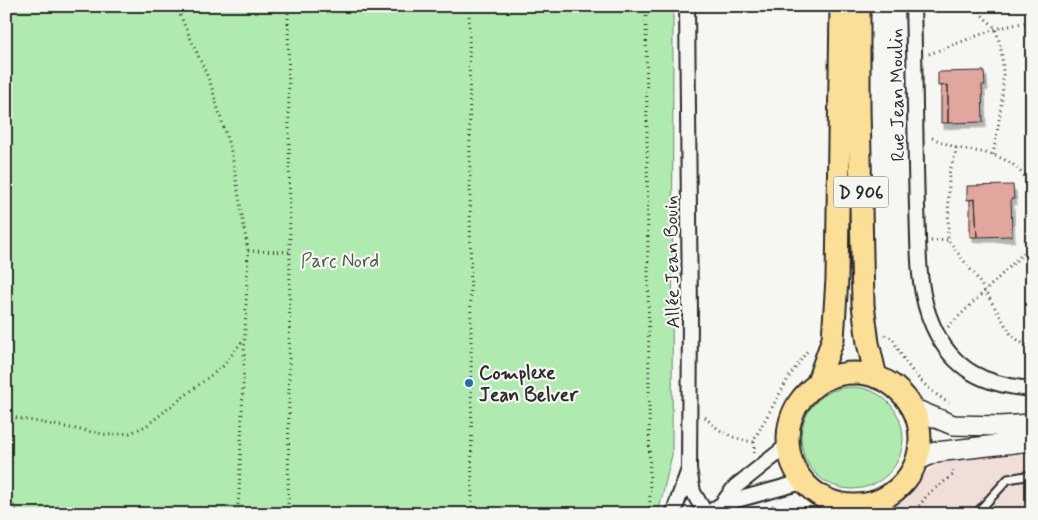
<svg xmlns="http://www.w3.org/2000/svg" width="1038" height="520" font-family="Mynerve,sans-serif">
	<defs>
		<filter id="shadow"><feDropShadow dx="3" dy="5.5" stdDeviation="0" flood-color="#0004"/></filter>
	</defs>
	<rect width="100%" height="100%" fill="#f6f6f2"/>
	<filter id="ink" filterUnits="userSpaceOnUse"><feTurbulence type="fractalNoise" baseFrequency=".02" numOctaves="2"/><feDisplacementMap in="SourceGraphic" scale="10" xChannelSelector="R" yChannelSelector="G"/><feConvolveMatrix kernelMatrix="1 2 1 2 8 2 1 2 1" color-interpolation-filters="sRGB"/></filter>
	<g filter="url(#ink)">
		<path fill="#f0ded9" d="M1032,451v63h-144l2,-6 47,-46z"/>
		<path fill="#afeaaf" stroke="#6d8a6d" d="M6,6h667l-1,449 -14,59h-652z
			M801 438a51 51 0 1 1 102 0a51 51 0 1 1-102 0Z"/>
		<path fill="#e1a79f" stroke="#2b2b2b" filter="url(#shadow)" d="M984,71l1,14h-3l1,37 -35,1v-38l-10,1v-14z
			M948,85v38h-7v-37z
			M1013,185l1,14h-3l1,37 -35,1 -2,-38 -8,1v-14z
			M975,199l2,38h-7v-37z
			M1029,274h3v15h-3z"/>
		<g fill="none" stroke-linecap="round" stroke-linejoin="round">
			<g stroke="#2b2b2b" stroke-width="11">
				<path id="lane" d="M976,514l32,-35 24,-4"/>
			</g>
			<g stroke="#2b2b2b" stroke-width="18">
				<path id="street" d="M687,6l3,308 -1,155 4,23 13,22
					M913,6c2,67 2,134 4,201 2,39 -1,82 16,119 20,45 52,59 99,63
					M722,504l73,-20 10,-1
					M673,514l15,-42
					M707,514l15,-10 13,-17 53,-42"/>
			</g>
			<g stroke="#2b2b2b" stroke-width="22">
				<path id="secondary" d="M912,408l41,17 47,1 32,-2
					M916,461l20,-9 96,-11"/>
			</g>
			<g stroke="#2b2b2b" stroke-width="25">
				<path id="primary" d="M859,6v101l4,198 5,38 8,34
					M788 439a66 66 0 1 1 132 0a66 66 0 1 1-132 0Z
					M817,384l16,-45 4,-60 4,-273"/>
			</g>
			<path stroke="#2b2b2b" stroke-width="3" stroke-dasharray="1 4" stroke-linecap="butt" d="M176,6l34,76 22,73 16,96 -9,243 -2,20
				M469,6l3,508
				M646,6l4,508
				M979,6c3,16 13,14 17,25 14,39 4,84 -3,124
				M929,54l66,-25 37,-8
				M932,138l25,10
				M1032,194l-2,-1c-2,-5 -3,-11 -5,-15 -15,-24 -44,-26 -68,-30l-8,26 -1,66 29,38 35,58 20,14
				M931,241l17,-1
				M248,251l42,1 -2,-246
				M948,327l84,-82
				M885,335l8,4c13,28 30,48 56,64
				M6,416l102,19 22,-2 16,-7 77,-60 21,-27
				M705,417c15,16 28,22 49,25
				M754,453v-11l2,-6 33,-59 19,-27
				M6,492l12,22
				M772,505l5,9
				M7,514l7,-8
				M288,514l2,-262
				M913,514l15,-20 25,-19 1,-8"/>
			<use href="#lane" stroke="#f6f6f2" stroke-width="7"/>
			<use href="#street" stroke="#f6f6f2" stroke-width="14"/>
			<use href="#secondary" stroke="#f6f6f2" stroke-width="19"/>
			<use href="#primary" stroke="#fbdf96" stroke-width="21"/>
		</g>
	</g>
	<circle fill="#1f6fb2" stroke="#f6f6f2" stroke-width="2" cx="469" cy="383" r="5"/>
	<g text-anchor="middle" stroke-width="4.5" stroke-linejoin="round" paint-order="stroke">
		<rect fill="#f6f6f2" stroke="#686867" stroke-width="1" x="833.5" y="176.5" width="55" height="31" rx="4"/>
		<g font-size="18" font-weight="bold" fill="#2b2b2b">
			<text x="861" y="198">D 906</text>
		</g>
		<g font-size="19" fill="#2b2b2b" stroke="#f6f6f2">
			<text transform="translate(896 95) rotate(-91)" y="7">Rue Jean Moulin</text>
			<text transform="translate(671 262) rotate(-91)" y="7">Allée Jean Bouin</text>
		</g>
		<g font-size="19" fill="#4c5b4c" stroke="#f6f6f2">
			<text x="340" y="267">Parc Nord</text>
		</g>
		<g font-size="19" font-weight="bold" fill="#2b2b2b" stroke="#f6f6f2" text-anchor="start">
			<text x="479" y="379">Complexe<tspan x="479" dy="22">Jean Belver</tspan></text>
		</g>
	</g>
	<rect width="1038" height="520" fill="none" stroke="#f6f6f2" stroke-width="25"/>
	<rect x="12" y="12" width="1013" height="495" fill="none" stroke="#2b2b2b" stroke-width="2" filter="url(#ink)"/>
</svg>
